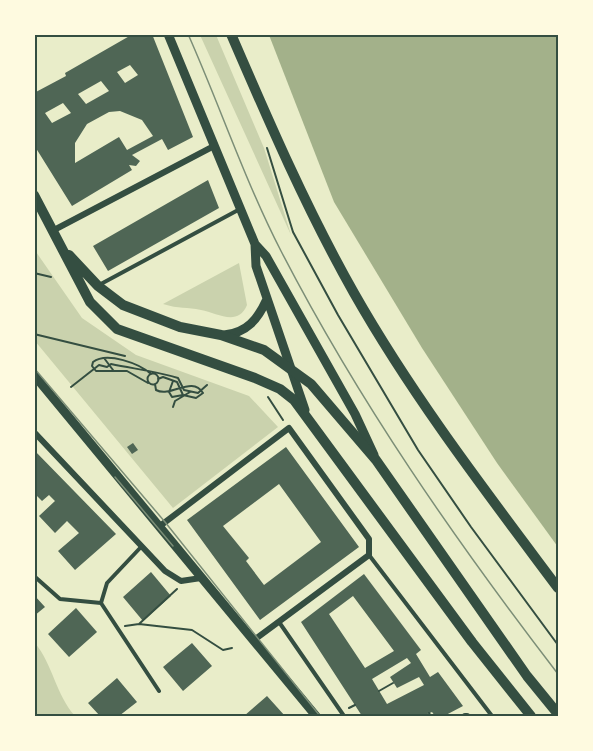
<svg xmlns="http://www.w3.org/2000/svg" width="593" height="751" font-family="'Archivo Narrow',sans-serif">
	<rect width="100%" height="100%" fill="#e9edc9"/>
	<path fill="#cad2ad" d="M200,35h16l48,113 27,87z
		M34,249l48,69 54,37 113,41 29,31 -105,81 -138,-167z
		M239,263l8,42c-9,22 -30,8 -46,5 -14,-3 -22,-1 -38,-6z
		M35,643c18,22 21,52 40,73h-40z"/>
	<path fill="#a3b18a" d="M269,35h289v512l-61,-84 -75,-115 -88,-146z"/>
	<path fill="#4f6655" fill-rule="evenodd" d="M133,34h19l41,103 -25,13 -6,-11 -30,16 8,6 -4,5 -7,-1 3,5 -60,36 -38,-61v-52l32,-17 -1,-3zM130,65l8,10 -13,8 -8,-11zM101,81l8,10 -23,13 -8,-10zM63,103l8,10 -19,10 -7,-10zM120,111l22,9 11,16 -26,14 -8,-13 -44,26v-20l12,-19 22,-12z
		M208,180l11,28 -111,63 -15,-25z
		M133,443l5,7 -6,4 -5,-7z
		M286,447l73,100 -99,73 -73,-100zM279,484l42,58 -57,43 -18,-24 3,-3 -26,-32z
		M34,450l82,84 -41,36 -17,-19 21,-18 -12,-12 -12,12 -16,-17 16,-15 -6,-6 -7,6 -8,-8z
		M151,572l20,24 -28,25 -20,-24z
		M364,574l57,76 -5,4 14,23 8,-5 25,34 -19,10h-9l-3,-4 -9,4h-61l-61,-94zM353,596l41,55 -29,17 -36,-54zM407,658l4,5 -21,14 7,11 22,-11 5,8 -37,19 -15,-25z
		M34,595l11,12 -11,9z
		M76,608l21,24 -28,25 -21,-23z
		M192,643l20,23 -29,25 -20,-24z
		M117,678l20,24 -18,14h-19l-12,-13z
		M267,696l18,20h-41z"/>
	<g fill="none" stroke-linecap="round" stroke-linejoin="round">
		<path stroke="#344e41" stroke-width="2" d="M267,148l26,84 45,83 80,135 53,77 87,118
			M34,273l17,4
			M34,334l91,22
			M104,358l9,12
			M147.5 379a5.5 5.5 0 1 1 11 0a5.5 5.5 0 1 1-11 0Z
			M158,379l5,-2 14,5 6,13
			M148,383l-21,-12h-31l-4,-5 1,-4c14,-11 47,2 58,12
			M155,384l1,6c15,8 36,-15 47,3l-7,5 -13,-3 -11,2 -3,-5
			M71,387l28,-22 8,2 4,-3c24,5 44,7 67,14l6,12 14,3 9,-8
			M169,392l4,-11
			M268,397l15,23
			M173,407l2,-6 15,-9
			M139,624l53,6 31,20 9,-2
			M125,626l14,-2 38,-35
			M379,691l14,-8
			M349,708l6,-3
			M429,713l2,3"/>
		<path stroke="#344e41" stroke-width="4" d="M99,285l141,-76
			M141,547l-34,36 -6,20 58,88
			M369,555l123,161
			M34,576l26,23 41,4
			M279,622l65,94"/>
		<path stroke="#344e41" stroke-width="6" d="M54,230l160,-84
			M34,432l131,139 16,10 20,-3
			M160,526l129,-98 80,111v16l-115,85
			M465,716h2"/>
		<path stroke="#344e41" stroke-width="9" d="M168,34l87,210 1,22 49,144
			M255,244l11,12 89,158 19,41
			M224,335c23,-2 34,-16 43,-36
			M34,375l282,341"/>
		<path stroke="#344e41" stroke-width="10" d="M231,34c38,88 76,176 123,259 59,104 133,200 204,295
			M34,195l56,107 27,27 138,49 25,11 14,11 178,242 59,74
			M69,255l29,31 25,19 57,22 41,8 43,15 47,34 65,76 151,216 31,38"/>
		<path stroke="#7c8e77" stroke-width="1.5" d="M188,34c32,72 57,147 93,217 78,151 174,289 277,423
			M34,368l131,154 155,194
			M115,477l58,69"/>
	</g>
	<rect width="593" height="751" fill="none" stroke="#fefae0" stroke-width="72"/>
	<rect x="36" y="36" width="521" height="679" fill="none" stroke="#344e41" stroke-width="2"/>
</svg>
